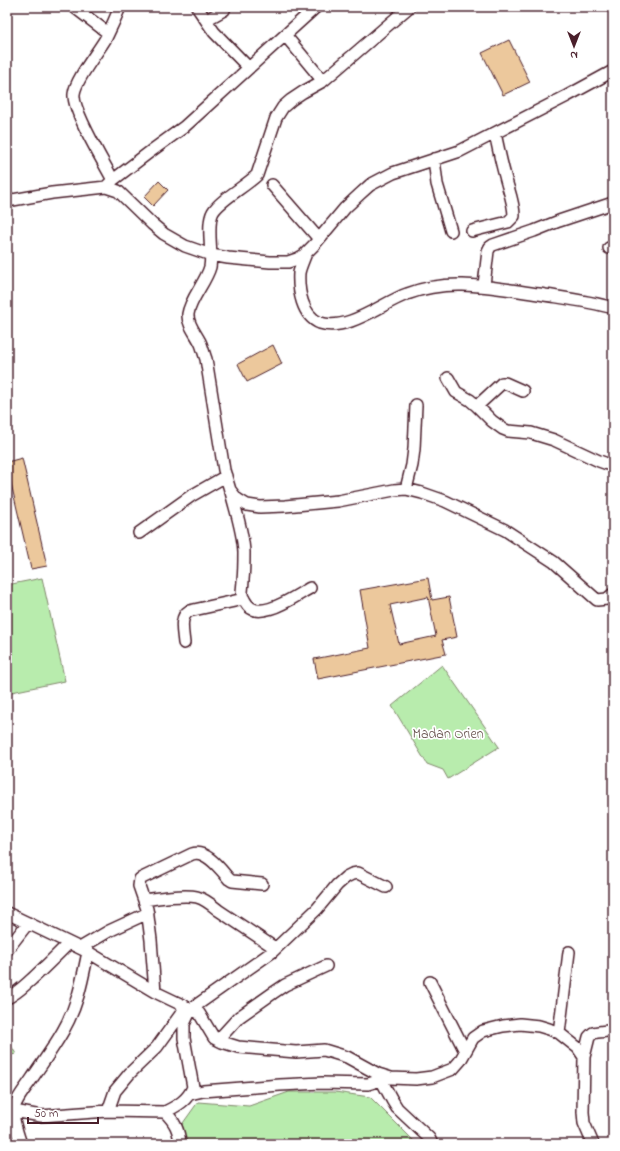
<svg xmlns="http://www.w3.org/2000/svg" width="620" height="1151" font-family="'Indie Flower',sans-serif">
	<rect width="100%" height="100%" fill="#fff"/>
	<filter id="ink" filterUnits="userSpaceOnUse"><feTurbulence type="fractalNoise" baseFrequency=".025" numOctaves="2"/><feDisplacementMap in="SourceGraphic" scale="8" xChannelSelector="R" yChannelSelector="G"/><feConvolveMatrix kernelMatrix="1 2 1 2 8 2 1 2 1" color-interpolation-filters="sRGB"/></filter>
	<g filter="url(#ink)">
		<path fill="#b8ecad" stroke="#81866c" d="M42,578l23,103 -58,12v-108z
			M442,665l57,82 -51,32 -5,-9 -16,-6 -35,-58z
			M7,1039l9,15 -9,2z
			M289,1092h46l35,5 47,47h-238l-1,-14 20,-28 51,4z"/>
		<path fill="#ecc89c" stroke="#4a1f2b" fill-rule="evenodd" d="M509,40l21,42 -27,13 -21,-42z
			M159,181l9,9 -15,16 -9,-9z
			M273,345l9,19 -35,18 -9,-18z
			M22,458l25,108 -16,3 -21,-90 -3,1v-18z
			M428,578l4,22 17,-3 8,40 -15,3 4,14 -128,25 -4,-20 56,-11 -10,-58zM428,597l8,39 -37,8 -9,-39z"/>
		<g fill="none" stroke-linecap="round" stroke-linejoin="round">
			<g stroke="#4a1f2b" stroke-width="14">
				<path id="minor" d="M74,7l34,26
					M197,7l17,25 35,36
					M409,7l-86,74 -20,11 -12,8 -8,7 -7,11 -19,57c-11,11 -37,25 -44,37 -7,12 0,39 -3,55 -4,15 -20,32 -22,47 -1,10 9,21 13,30 2,5 3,10 5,15l18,111 6,20 7,9 10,6 13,2 25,-1 53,-5 56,-11 12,-1 16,4 23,8 60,29 49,32 43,38 10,-1 6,-5
					M206,20l18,-10 1,-3
					M285,35l38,46
					M434,159l3,25 14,47
					M113,180c-9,-17 -41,-70 -39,-86 1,-14 24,-42 32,-56 5,-10 10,-21 14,-31
					M272,185l47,54
					M106,187l7,-7 38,-29 33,-24 132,-120
					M7,201l45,-8 54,-6 12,4 34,33 12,10 21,12 26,9 17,3 42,4h18l9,-3 7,-4 10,-10 31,-37 15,-14 10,-9 23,-12 67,-22 107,-55 46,-25
					M472,231l36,-9 6,-6c0,-14 -6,-27 -9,-40 -4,-14 -7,-29 -10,-43
					M609,248h4
					M306,253c-2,6 -6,14 -7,20 -1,17 3,43 21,50 28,9 62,-20 87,-29 43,-17 88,-6 132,0 24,4 50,7 74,14
					M484,285l4,-34 2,-4 3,-2 41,-14 25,-10 54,-18
					M448,378l8,14 14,8 7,6 15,15 11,8 5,2 23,2 23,7 45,21 14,5
					M477,406l25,-23h3l18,8
					M406,489l6,-24 2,-16 2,-44
					M231,492c5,20 12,40 13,60 0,10 0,19 -1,28 0,4 -1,9 -1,13 0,2 1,6 3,8 11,24 50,-5 65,-13
					M139,533l52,-37 35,-20
					M184,643c-1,-11 -5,-26 5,-32l55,-12
					M144,900c12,-2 42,-6 53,-3 8,2 15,8 21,13l57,38
					M7,913l81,39 67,40 44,21 15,25 8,4 16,5 58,5 28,-2 23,7 31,17 13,4 25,1 16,-2 21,-8 7,-8 13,-23 10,-7 20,-5 17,-2 19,2 10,3 10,4 19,15 6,9 -1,55 1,11 9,21
					M80,948l29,-17 39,-18
					M7,950l21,-27
					M430,982l35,69
					M155,992l-4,-52 -4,-31 -8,-23 1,-7 52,-25c14,-5 29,16 37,25l3,2 30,3
					M7,998c9,-4 17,-12 25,-19 13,-12 25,-24 37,-36
					M559,1033l10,-81
					M218,1040l21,-23 34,-24 12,-8 41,-19
					M584,1057l5,-20 4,-4c7,-2 13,-1 20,-3
					M378,1074l14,26 5,8 32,30 3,6
					M190,1094l13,-3 77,-6 42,-2 46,1 13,-4
					M14,1111l27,5 67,-5 57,1c12,-6 23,-12 28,-25l-9,-49v-14l7,-15 81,-57 45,-43 20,-24 9,-8 6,-3 6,-1 28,14
					M108,1111l7,-20 15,-18 27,-26 29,-40
					M165,1112c10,10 14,18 15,32
					M21,1144c-4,-13 -11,-28 -5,-41 4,-9 12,-18 17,-26 10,-15 21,-30 30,-46 15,-26 19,-50 25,-79"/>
			</g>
			<use href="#minor" stroke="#fff" stroke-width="11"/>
		</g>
	</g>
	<g text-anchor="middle" stroke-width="3.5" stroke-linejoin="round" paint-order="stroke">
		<g font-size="14" fill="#66524c" stroke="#fff">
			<text x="448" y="738">Madan Orien</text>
		</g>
	</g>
	<rect width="620" height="1151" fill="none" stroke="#fff" stroke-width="24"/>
	<rect x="12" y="12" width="596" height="1127" fill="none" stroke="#4a1f2b" stroke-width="1.5" filter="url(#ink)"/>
	<g transform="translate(574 46) rotate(180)" stroke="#ffffff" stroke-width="3" paint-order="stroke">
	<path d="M0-3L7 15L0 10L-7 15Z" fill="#4a1f2b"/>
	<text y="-6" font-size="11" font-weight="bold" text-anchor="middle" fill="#4a1f2b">N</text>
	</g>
	<path d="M28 1117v6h70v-6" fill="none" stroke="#4a1f2b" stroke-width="2"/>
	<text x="34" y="1117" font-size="12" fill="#4a1f2b" stroke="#ffffff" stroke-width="3" paint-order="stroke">50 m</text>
</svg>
